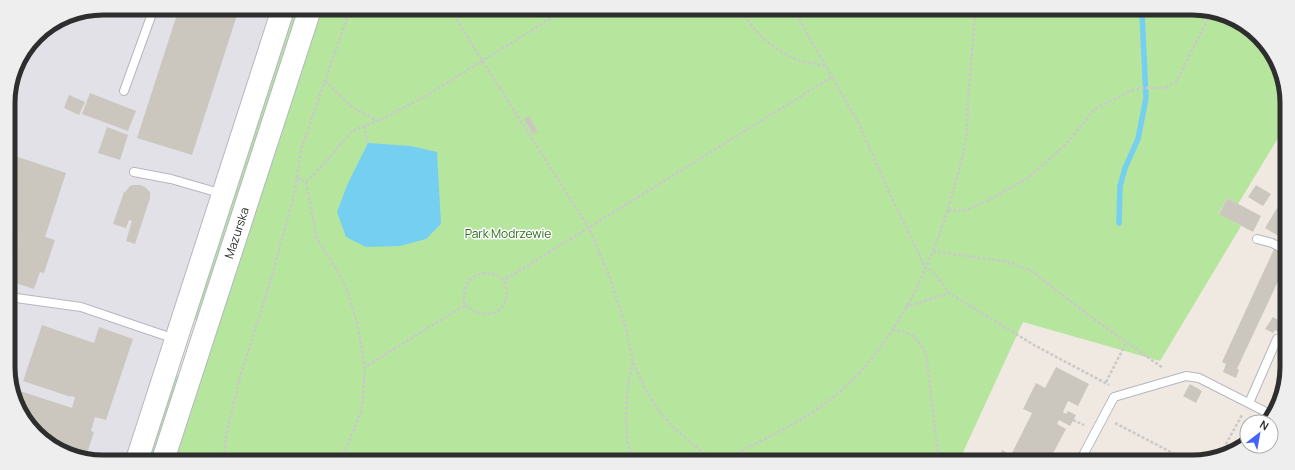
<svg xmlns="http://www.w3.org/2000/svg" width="1295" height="470" font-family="Manrope,sans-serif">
	<rect width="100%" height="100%" fill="#efe9e1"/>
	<path fill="#e3e1e8" d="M103,8l170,1 -146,448h-54l-41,-27 -22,-45 -2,-288 10,-36 22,-29 27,-17z"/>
	<path fill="#b6e59e" d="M294,9h6l-102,311h-3l-1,-3z
		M321,9l901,4 42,28 22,49v35l-48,79 -11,-6 -8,15 22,13 -81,135 -137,-39 -64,139 -784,-4z
		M176,376l3,1 -25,80h-6z"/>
	<path fill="#75cff0" d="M368,143l43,3 26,6 4,72 -15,15 -26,7 -34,1 -20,-10 -9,-25 11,-29z"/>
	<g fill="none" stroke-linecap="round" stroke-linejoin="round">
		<path stroke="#75cff0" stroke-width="5.5" d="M1119,223l1,-37 5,-18 13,-29 8,-41 -4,-85"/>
	</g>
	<path fill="#cbc7bf" d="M179,8l60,1 -47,146 -55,-17z
		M90,93l46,18 -8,20 -46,-17z
		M69,95l16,7 -6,13 -15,-7z
		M529,116l9,16 -5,2 -9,-15z
		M107,127l21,8 -8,25 -22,-7z
		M8,146l4,1 -3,7 57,19 -21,64 10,3 -11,33 -4,-1 -6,17 -25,-8z
		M133,185h8l5,3 4,4v6l-15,46 -9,-3 6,-20 -3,-1 -3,8 -13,-4 11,-32h1l5,-6z
		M1256,185l15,9 -8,12 -15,-9z
		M1285,195v16l-1,28 -19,-11z
		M1227,198l34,18 -8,16 -34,-18z
		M1274,249l10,5v25l-4,-2 -43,92 2,1 -3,8 -13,-6 3,-8 -4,-2z
		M1273,317l10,6v12l-8,-5 -2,3 -8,-4z
		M42,325l52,18 5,-16 34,12 -27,81 -11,-3 -4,14 3,1 -8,25h-13l-41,-27 -21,-42 61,20 3,-11 -4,-1v1l-48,-16z
		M1056,367l33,17 -11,22 -10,-5 -5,11 3,2 2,-3 8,4 -6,11 -11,-6 -2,4 9,5 -17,32h-52l5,-11 9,5 21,-42 -9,-4 13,-26 9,5z
		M1190,384l12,7 -6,12 -13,-7z
		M1156,454l14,8h-17z"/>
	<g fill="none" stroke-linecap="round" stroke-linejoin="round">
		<g stroke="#b4b7c1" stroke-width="10">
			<path id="lane" d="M124,91l30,-83
				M134,172l37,7 52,15
				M1257,239l15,4 12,6
				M9,297l72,10 94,32
				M1249,403l28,-64
				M1080,461l34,-64 72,-21 13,2 71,36"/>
		</g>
		<g stroke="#b4b7c1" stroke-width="24">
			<path id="secondary" d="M138,457l145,-448
				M164,457l146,-448"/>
		</g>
		<path stroke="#c9c9c9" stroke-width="2.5" stroke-dasharray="3 2" stroke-linecap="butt" d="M452,10l7,14 130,204 20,47 17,53 7,34 12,26 11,19 15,18 40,35
			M743,11c8,21 37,43 58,50 8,2 17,3 25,5
			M794,11l38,66
			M325,81l27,26 26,14 48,-25 138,-86
			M368,143l-4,-17 13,-5
			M297,178l9,4 11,57 17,26 13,25 10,32 8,45
			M306,182l19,-19 27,-32 12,-5
			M948,211l19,-1 27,-13 34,-19 38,-34 29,-35 35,-18 11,-3h24l11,-6 35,-69
			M933,251l75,11 22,8 61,47 72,51
			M465,305c22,19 50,6 39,-25
			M905,307l44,-14
			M892,330c22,3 23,6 34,24l13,107
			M633,362c-7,24 -8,51 -6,76 1,7 4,14 6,21
			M1106,382l20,-39
			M1073,420l11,5
			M1115,423l75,39
			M1221,453l21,-38
			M224,458l2,-23 14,-58 31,-98 24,-88 6,-41 49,-141
			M339,458l5,-5 17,-41 2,-16 2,-29 100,-62c-6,-27 18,-41 39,-25l328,-203 26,45 34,76 33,69 7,3 17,23 85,52 75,40
			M724,460c36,-19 75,-36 107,-61 66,-52 106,-143 126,-222 3,-11 6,-22 8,-33 3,-13 2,-28 3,-42 2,-30 5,-60 7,-90"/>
		<use href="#lane" stroke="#fff" stroke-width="8"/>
		<use href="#secondary" stroke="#fff" stroke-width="22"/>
	</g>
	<g text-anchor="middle" stroke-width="3" stroke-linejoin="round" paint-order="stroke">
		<g font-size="12" fill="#2e2e2e" stroke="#fff">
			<text transform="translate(237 233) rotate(-72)" y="4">Mazurska</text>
		</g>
		<g font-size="12" fill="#2c6e1b" stroke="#fff">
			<text x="508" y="238">Park Modrzewie</text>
		</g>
	</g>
	<path d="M0 0H1295V470H0ZM103 15H1192A88 88 0 0 1 1280 103V367A88 88 0 0 1 1192 455H103A88 88 0 0 1 15 367V103A88 88 0 0 1 103 15Z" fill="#eee" fill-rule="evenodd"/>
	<path fill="none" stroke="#2e2e2e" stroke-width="5" d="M103 15H1192A88 88 0 0 1 1280 103V367A88 88 0 0 1 1192 455H103A88 88 0 0 1 15 367V103A88 88 0 0 1 103 15Z"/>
	<g transform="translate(1259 434) rotate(31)"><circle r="19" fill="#ffffff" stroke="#ababab"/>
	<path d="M0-3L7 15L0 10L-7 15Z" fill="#4264fb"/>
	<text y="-6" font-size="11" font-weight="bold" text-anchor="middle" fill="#2e2e2e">N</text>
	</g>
</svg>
